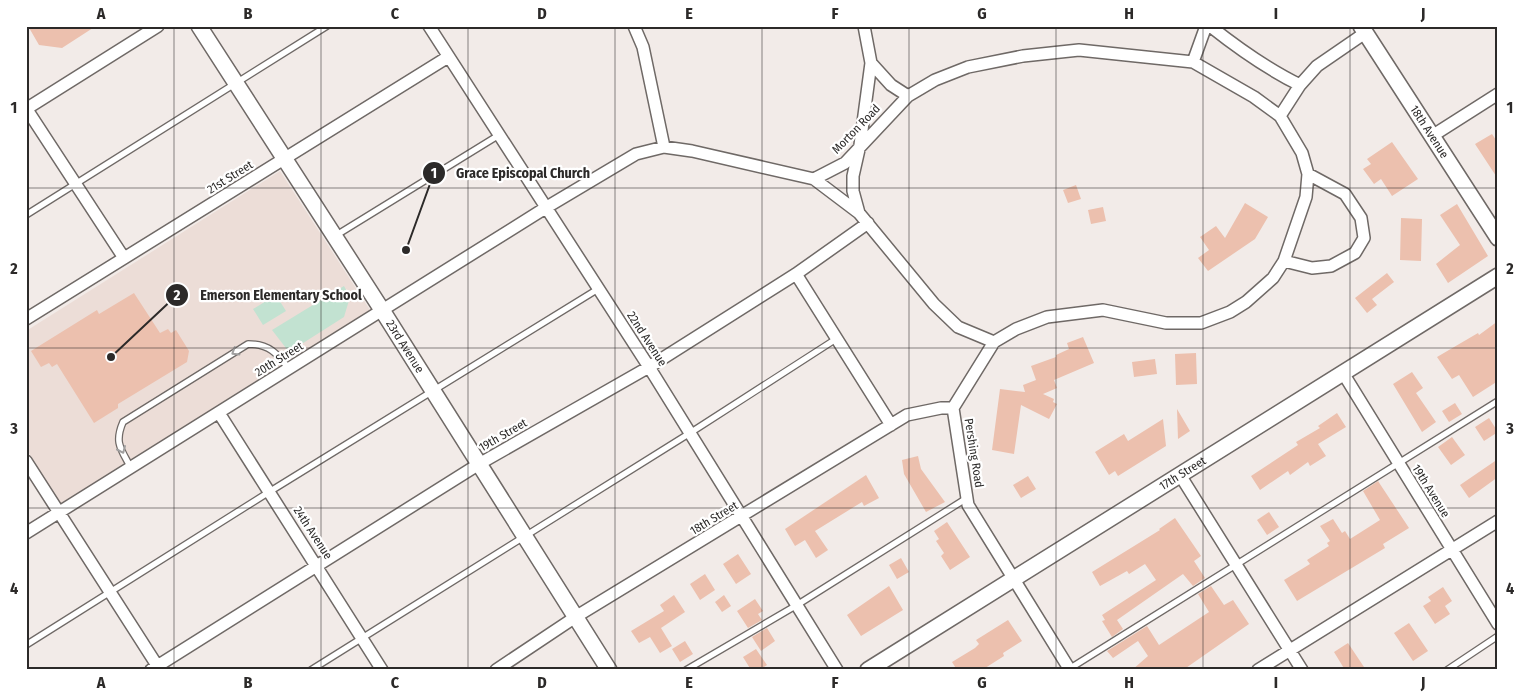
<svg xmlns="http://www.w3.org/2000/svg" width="1524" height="696" font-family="'Fira Sans Condensed',sans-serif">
	<rect width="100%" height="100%" fill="#f2ebe8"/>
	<path fill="#ecddd7" d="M280,171l90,139 -307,199 -37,-61v-117z"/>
	<path fill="#c2e2d1" d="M344,286l6,11 -6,20 -55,35 -17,-22z
		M276,295l10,16 -23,14 -10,-16z"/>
	<path fill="#ecc0ae" d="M28,26h68l-34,22 -23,-3z
		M1492,134l6,9v36l-23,-35z
		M1392,142l26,37 -26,17 -11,-17 -7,5 -11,-15 8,-5 -4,-5z
		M1076,185l5,14 -13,4 -5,-13z
		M1245,203l23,14 -13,22 -47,32 -10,-13 11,-8 -9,-13 16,-11 9,12z
		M1457,204l31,52 -40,27 -12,-19 24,-19 -20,-30z
		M1103,207l3,14 -15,3 -3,-14z
		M1401,218l21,1 -1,42 -21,-1z
		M1387,273l7,9 -22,17 5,6 -10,8 -12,-15z
		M134,293l26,40 8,-4 3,4 5,-3 13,21 -2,11 -69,42v4l-24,15 -37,-59 -5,3 -3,-4 -8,4 -10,-16 66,-41 2,4z
		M1498,321v60l-25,16 -14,-22 -7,4 -15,-22 41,-24 1,2z
		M1083,337l11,26 -40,17 3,8 -14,6 11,5 -1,3 4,2 -8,15 -28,-14 -7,49 -22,-4 8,-61 25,3 -2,-7 13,-5 -5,-14 25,-9v-2l13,-6 -2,-6z
		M1196,353l1,31 -21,1 -1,-31z
		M1155,359l2,15 -23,3 -2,-15z
		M1412,372l11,16 -7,5 20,29 -14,10 -29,-48z
		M1455,403l7,11 -13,8 -7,-11z
		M1177,409l13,22 -12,8z
		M1337,413l9,14 -28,17 8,12 -16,10 -2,-4 -18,13 -2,-4 -28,19 -9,-14 47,-31 -2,-3 24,-14 -2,-2z
		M1489,418l9,14 -14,9 -9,-14z
		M1163,419l3,27 -48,30 -3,-5 -6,4 -14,-23 29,-18 4,7z
		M1452,437l13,18 -14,10 -13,-18z
		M918,456l3,13 24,33 -19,10 -22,-38 -2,-14z
		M1498,459v18l-29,21 -9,-13z
		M866,475l13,23 -15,8 -2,-4 -47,29 13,19 -12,8 -11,-18 -10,6 -10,-17z
		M1028,476l8,13 -15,9 -8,-13z
		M1378,481l31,47 -26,16 2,4 -88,53 -13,-21 26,-16 -3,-4 22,-14 -2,-3 3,-2 -10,-15 13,-7 9,14 3,-2 5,8 30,-19 -17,-29z
		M1269,512l10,15 -12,8 -10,-15z
		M1175,518l26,38 -7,5 11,17 -12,8 -10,-12 -66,46 6,9 -11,8 -10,-16 3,-1 -3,-5 54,-35 -11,-16 -16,10 -2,-3 -27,15 -8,-14 68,-42 -1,-1z
		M947,522l23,35 -20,13 -9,-14 3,-3 -8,-12 3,-2 -5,-8z
		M738,554l13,20 -15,10 -13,-20z
		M901,558l8,14 -12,7 -8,-14z
		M705,574l10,16 -15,10 -10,-16z
		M889,586l14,24 -42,26 -14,-21z
		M1211,586l13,19 9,-5 16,24 -66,46h-51l16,-14 -10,-15 -25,17 -6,-7 40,-25 12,19 50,-33 -11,-18z
		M1443,587l9,14 -7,5 5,8 -15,10 -12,-18 8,-5 -3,-4z
		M674,595l11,17 -24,16 11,18 -12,7 -10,-16 -11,6 -8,-12 33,-20 -4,-6z
		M724,595l7,11 -9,6 -7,-10z
		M755,599l8,12 -5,3 4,6 -14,8 -11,-17z
		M1008,620l14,21 -19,12 1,3 -22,14h-25l-5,-8 23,-14 4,-4 -3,-4z
		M1409,623l19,28 -15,10 -19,-28z
		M767,628l8,13 -14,10 -9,-14z
		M685,641l8,13 -13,8 -8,-13z
		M1348,643l18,27h-21l-11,-18z
		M756,649l11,16 -8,5h-8l-8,-13z"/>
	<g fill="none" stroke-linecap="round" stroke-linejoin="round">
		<g stroke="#6f6966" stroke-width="8">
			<path id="service" d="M26,215l301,-189
				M335,236l164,-101
				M131,468c-10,-19 -17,-25 -8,-46l125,-78c21,0 29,9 41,25
				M26,645l243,-153 329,-203
				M1069,669l429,-268
				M311,670l379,-237 146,-94
				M686,670l111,-65 170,-107
				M1447,670l51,-34"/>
		</g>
		<g stroke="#6f6966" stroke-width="14">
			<path id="minor" d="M429,26l220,341 188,303
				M634,26l9,21 21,100
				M1210,26c29,23 57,43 90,59
				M1193,62l13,-36
				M871,63l20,22 17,11
				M26,108l98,150
				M26,109l132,-83
				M1280,116l20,-31 17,-19 48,-33
				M1432,136l66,-42
				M814,179l45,34 75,91 24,23 36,15 -41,66 15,97 102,165
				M859,213l-6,-22v-15l7,-31 11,-82 -7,-37
				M1284,261l28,7 19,-2 24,-13 9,-15 -3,-20 -16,-24 -37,-20
				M796,274l95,151
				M26,319l422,-262
				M1343,373l155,251
				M219,413l163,257
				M26,461l134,209
				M1180,475l122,195
				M26,533l521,-326 89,-53 28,-7 28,4 122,28 31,-16 63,-67 27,-16 33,-13 55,-11 56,-6 114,12 61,35 26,19 22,37 6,21 -2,23 -22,64 -11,17 -27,24 -16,10 -29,11h-35l-63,-13 -56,7 -31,12 -22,13
				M151,670l328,-206 170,-97 147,-93 72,-51
				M496,670l81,-54 330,-201 34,-7h12
				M1258,670l240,-149"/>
		</g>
		<g stroke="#6f6966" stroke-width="18">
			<g id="secondary">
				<path id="s1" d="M199,26l183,284 227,360"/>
				<path id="s2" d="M1361,26l137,212"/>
				<path id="s3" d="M868,670l630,-394"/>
			</g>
		</g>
		<use href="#service" stroke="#fff" stroke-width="5.5"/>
		<use href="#minor" stroke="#fff" stroke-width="11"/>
		<use href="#secondary" stroke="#fff" stroke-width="15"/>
	</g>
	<defs><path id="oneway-chevron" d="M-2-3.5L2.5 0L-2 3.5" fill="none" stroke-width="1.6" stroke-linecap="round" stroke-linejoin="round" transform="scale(1.25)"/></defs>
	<g stroke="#a09f9f">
		<use href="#oneway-chevron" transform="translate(235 352) rotate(148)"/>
		<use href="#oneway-chevron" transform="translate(122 450) rotate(66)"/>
	</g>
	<path fill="none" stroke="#2c2a29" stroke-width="1" stroke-opacity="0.55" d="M174,26v644M321,26v644M468,26v644M615,26v644M762,26v644M909,26v644M1056,26v644M1203,26v644M1350,26v644M26,188h1472M26,348h1472M26,508h1472"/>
	<g text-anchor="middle" stroke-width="4.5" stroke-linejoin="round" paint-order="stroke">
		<g font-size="12" fill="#2c2a29" stroke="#fff">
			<text transform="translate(856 129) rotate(-46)" y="4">Morton Road</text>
			<text dy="4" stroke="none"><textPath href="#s2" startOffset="126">18th Avenue</textPath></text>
			<text transform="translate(230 177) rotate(-32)" y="4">21st Street</text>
			<text transform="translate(647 339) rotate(57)" y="4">22nd Avenue</text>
			<text dy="4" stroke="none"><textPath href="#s1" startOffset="381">23rd Avenue</textPath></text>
			<text transform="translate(279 359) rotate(-32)" y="4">20th Street</text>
			<text transform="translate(503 435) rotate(-30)" y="4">19th Street</text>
			<text transform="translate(974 453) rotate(81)" y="4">Pershing Road</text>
			<text dy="4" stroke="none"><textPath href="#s3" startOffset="371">17th Street</textPath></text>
			<text transform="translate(1431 491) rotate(58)" y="4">19th Avenue</text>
			<text transform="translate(714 518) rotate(-31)" y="4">18th Street</text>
			<text transform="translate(313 533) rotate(57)" y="4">24th Avenue</text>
		</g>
	</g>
	<path fill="none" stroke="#2c2a29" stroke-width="2" d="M406 250L434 173M111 357L177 295"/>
	<g fill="#2c2a29" stroke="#fff" stroke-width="2">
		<circle cx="406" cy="250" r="5"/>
		<circle cx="111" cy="357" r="5"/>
		<circle cx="434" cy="173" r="12"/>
		<circle cx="177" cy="295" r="12"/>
	</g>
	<g font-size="15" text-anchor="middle" font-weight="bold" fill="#fff">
		<text x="434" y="178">1</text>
		<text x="177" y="300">2</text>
	</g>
	<g font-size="14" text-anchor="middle" font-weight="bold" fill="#2c2a29" stroke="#fff" stroke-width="4.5" stroke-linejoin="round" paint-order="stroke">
		<text x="523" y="178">Grace Episcopal Church</text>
		<text x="281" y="300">Emerson Elementary School</text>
	</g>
	<rect width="1524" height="696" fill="none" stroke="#ffffff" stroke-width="55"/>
	<rect x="28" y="28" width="1468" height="640" fill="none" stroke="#2c2a29" stroke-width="2"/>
	<g font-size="16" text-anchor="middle" font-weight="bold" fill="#2c2a29">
		<text x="101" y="19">A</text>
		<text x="248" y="19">B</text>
		<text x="395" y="19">C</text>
		<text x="542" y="19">D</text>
		<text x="689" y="19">E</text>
		<text x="835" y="19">F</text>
		<text x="982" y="19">G</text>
		<text x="1129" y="19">H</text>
		<text x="1276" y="19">I</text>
		<text x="1423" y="19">J</text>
		<text x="14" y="113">1</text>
		<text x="1510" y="113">1</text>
		<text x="14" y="274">2</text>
		<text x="1510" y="274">2</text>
		<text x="14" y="434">3</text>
		<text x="1510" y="434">3</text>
		<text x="14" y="594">4</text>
		<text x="1510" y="594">4</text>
		<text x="101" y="688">A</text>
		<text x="248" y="688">B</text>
		<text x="395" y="688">C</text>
		<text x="542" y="688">D</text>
		<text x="689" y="688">E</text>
		<text x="835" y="688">F</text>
		<text x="982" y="688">G</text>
		<text x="1129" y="688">H</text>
		<text x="1276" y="688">I</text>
		<text x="1423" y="688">J</text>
	</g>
</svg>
